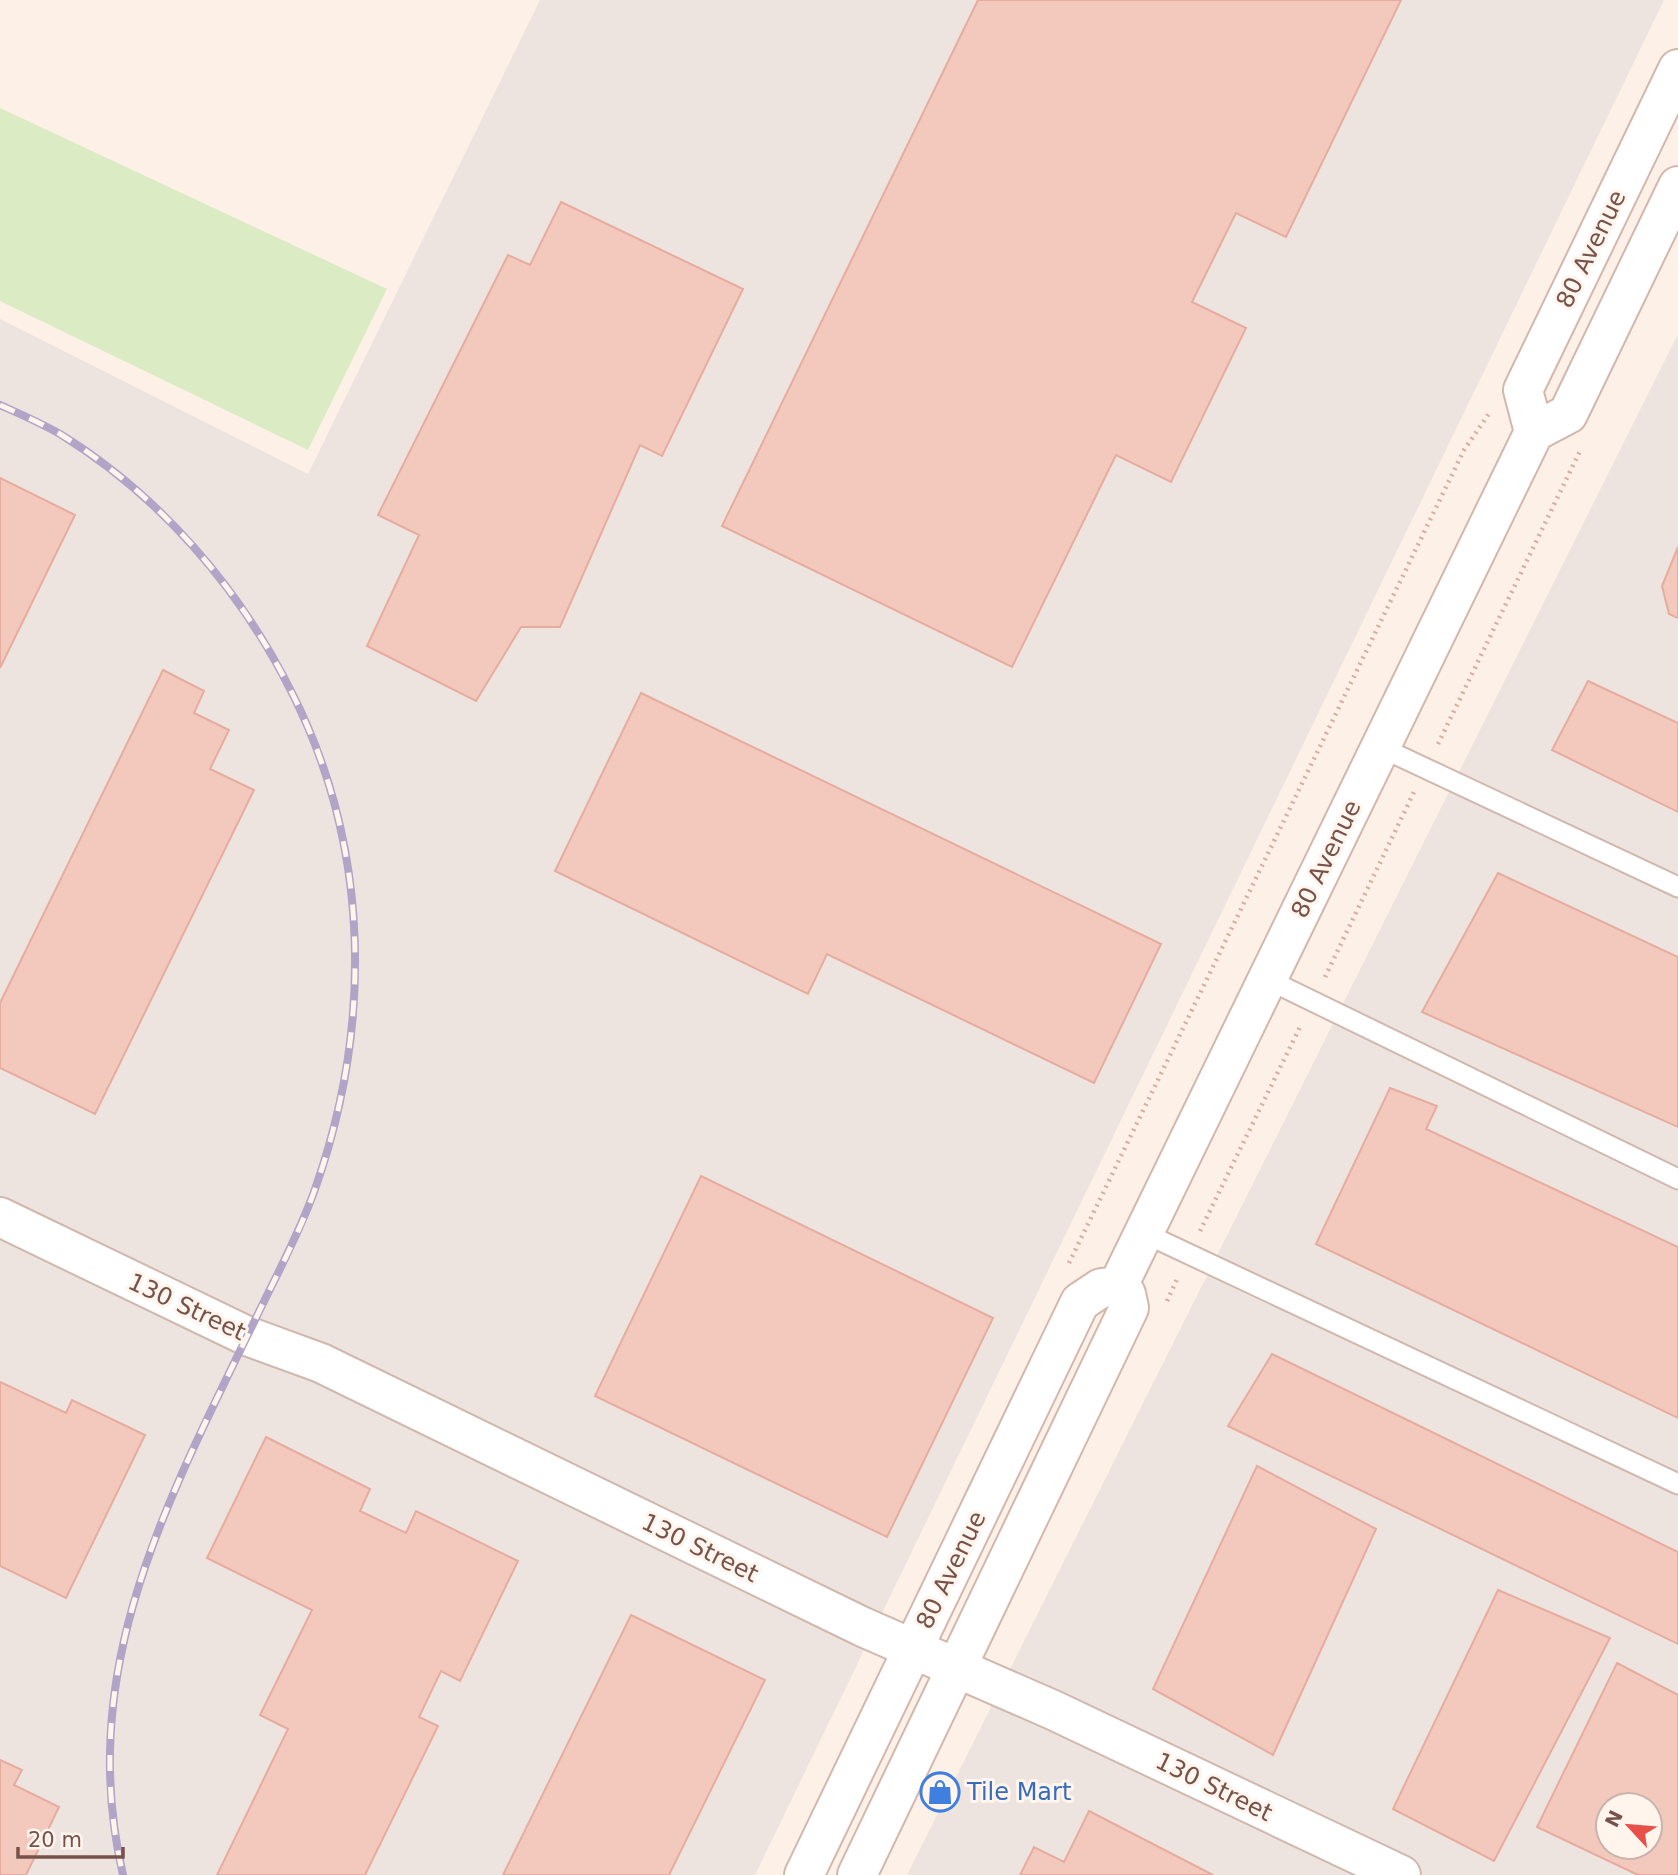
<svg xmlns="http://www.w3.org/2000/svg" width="1678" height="1875" font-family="'DejaVu Sans',sans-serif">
	<rect width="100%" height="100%" fill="#fdf0e7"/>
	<path fill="#ede4e0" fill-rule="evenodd" d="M540,0h1124l-909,1875h-755v-1556l308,155z
		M1678,334v1541h-771zM1608,1805h42v42h-42z"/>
	<path fill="#dbebc4" d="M0,108l387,181 -79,161 -308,-149z"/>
	<path fill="#f3c9bd" stroke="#e6ac9d" stroke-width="2" fill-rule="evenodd" d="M978,0h423l-115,237 -50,-24 -44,89 54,26 -75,154 -55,-27 -104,212 -290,-141z
		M561,202l182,87 -81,167 -22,-11 -80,182h-39l-45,74 -109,-55 52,-111 -41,-20 130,-260 22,10z
		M0,478l75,37 -75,153z
		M1678,547v71l-9,-4 -7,-28z
		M163,670l41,21 -10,22 35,17 -19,39 44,21 -159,324 -95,-46v-65z
		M1588,681l90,42v89l-126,-62z
		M641,693l520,251 -67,139 -267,-129 -19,40 -253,-123z
		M1498,873l180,84v170l-256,-115z
		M1390,1088l47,18 -11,23 252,118v171l-362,-174z
		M701,1176l292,142 -106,219 -292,-141z
		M1272,1354l406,198v92l-450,-218z
		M0,1382l66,31 6,-13 73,35 -79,163 -66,-32z
		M266,1437l104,52 -10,22 46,22 10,-22 102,50 -58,120 -19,-10 -22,46 19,9 -73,149h-148l71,-146 -28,-14 52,-105 -105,-52z
		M1257,1466l119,63 -103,226 -120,-66z
		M1498,1590l112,48 -116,223 -101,-52z
		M631,1615l134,65 -96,195h-166z
		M1617,1663l61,32v180h-40l-101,-48zM1608,1805h42v42h-42z
		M0,1760l22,10 -8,15 45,22 -33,68h-26z
		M1089,1811l124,64h-193l14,-28 30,15z"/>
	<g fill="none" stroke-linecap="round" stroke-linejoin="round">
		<g stroke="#d1b8ae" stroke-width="23">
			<path id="lane" d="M1380,747l298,140
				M1267,979l411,200
				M1144,1233l534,251"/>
		</g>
		<g stroke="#d1b8ae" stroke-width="42">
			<path id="street" d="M0,1217l247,119 74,27 542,264 190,83 348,165"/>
		</g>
		<g stroke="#d4b7ac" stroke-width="42">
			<path id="secondary" d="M1534,432l-11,-42 155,-321
				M1118,1286l416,-854 34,-18 110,-228
				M804,1875l276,-573 21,-14 17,-2 8,8 3,14 -272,567"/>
		</g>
		<path stroke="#d8aca0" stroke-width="4.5" stroke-dasharray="2 5" stroke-linecap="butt" d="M1438,744l143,-295
			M1325,977l89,-185
			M1200,1231l101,-206
			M1069,1263l395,-813 26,-38
			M1167,1301l11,-24"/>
		<use href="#lane" stroke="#fff" stroke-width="19"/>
		<use href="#street" stroke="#fff" stroke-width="38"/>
		<use href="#secondary" stroke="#fff" stroke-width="38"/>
		<g stroke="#b1a4c7" stroke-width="8">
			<path id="rail" d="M0,405c20,9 41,18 60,29 99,61 179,153 231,257 80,157 82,336 23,501 -16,44 -39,86 -59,128 -87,180 -180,348 -132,555"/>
		</g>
		<use href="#rail" stroke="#fff5ed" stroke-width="5" stroke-dasharray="16" stroke-linecap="butt"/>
	</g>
	<defs>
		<g id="shop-ring" transform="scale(2.0125)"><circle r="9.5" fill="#fff5ed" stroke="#3f7fe0" stroke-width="1.5"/><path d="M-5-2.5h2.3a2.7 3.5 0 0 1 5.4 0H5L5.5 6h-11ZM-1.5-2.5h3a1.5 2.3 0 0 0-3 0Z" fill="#3f7fe0"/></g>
	</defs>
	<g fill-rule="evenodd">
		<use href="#shop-ring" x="940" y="1792"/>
	</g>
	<g text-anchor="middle" stroke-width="6" stroke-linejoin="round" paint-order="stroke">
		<g font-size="24" fill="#77524a" stroke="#fff5ed">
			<text transform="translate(1591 249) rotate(-64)" y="8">80 Avenue</text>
			<text transform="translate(1326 859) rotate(-64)" y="8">80 Avenue</text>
			<text transform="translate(187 1307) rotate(25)" y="8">130 Street</text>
			<text transform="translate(700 1548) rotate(26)" y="8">130 Street</text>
			<text transform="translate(951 1570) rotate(-64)" y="8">80 Avenue</text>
			<text transform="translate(1214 1787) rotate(26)" y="8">130 Street</text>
		</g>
		<g font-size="24" fill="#366cbe" stroke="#fff5ed" text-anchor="start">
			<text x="967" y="1800">Tile Mart</text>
		</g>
	</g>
	<g transform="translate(1629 1826) rotate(296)"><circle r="33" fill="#fff5ed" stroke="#c9b4ac" stroke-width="2"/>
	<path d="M0-5L12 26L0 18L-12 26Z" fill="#e9504a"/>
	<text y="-10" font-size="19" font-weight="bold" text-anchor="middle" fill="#77524a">N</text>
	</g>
	<path d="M18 1847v10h105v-10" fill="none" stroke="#77524a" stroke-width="3.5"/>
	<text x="28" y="1847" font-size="21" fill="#77524a" stroke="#fff5ed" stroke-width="5" paint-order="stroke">20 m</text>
</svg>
